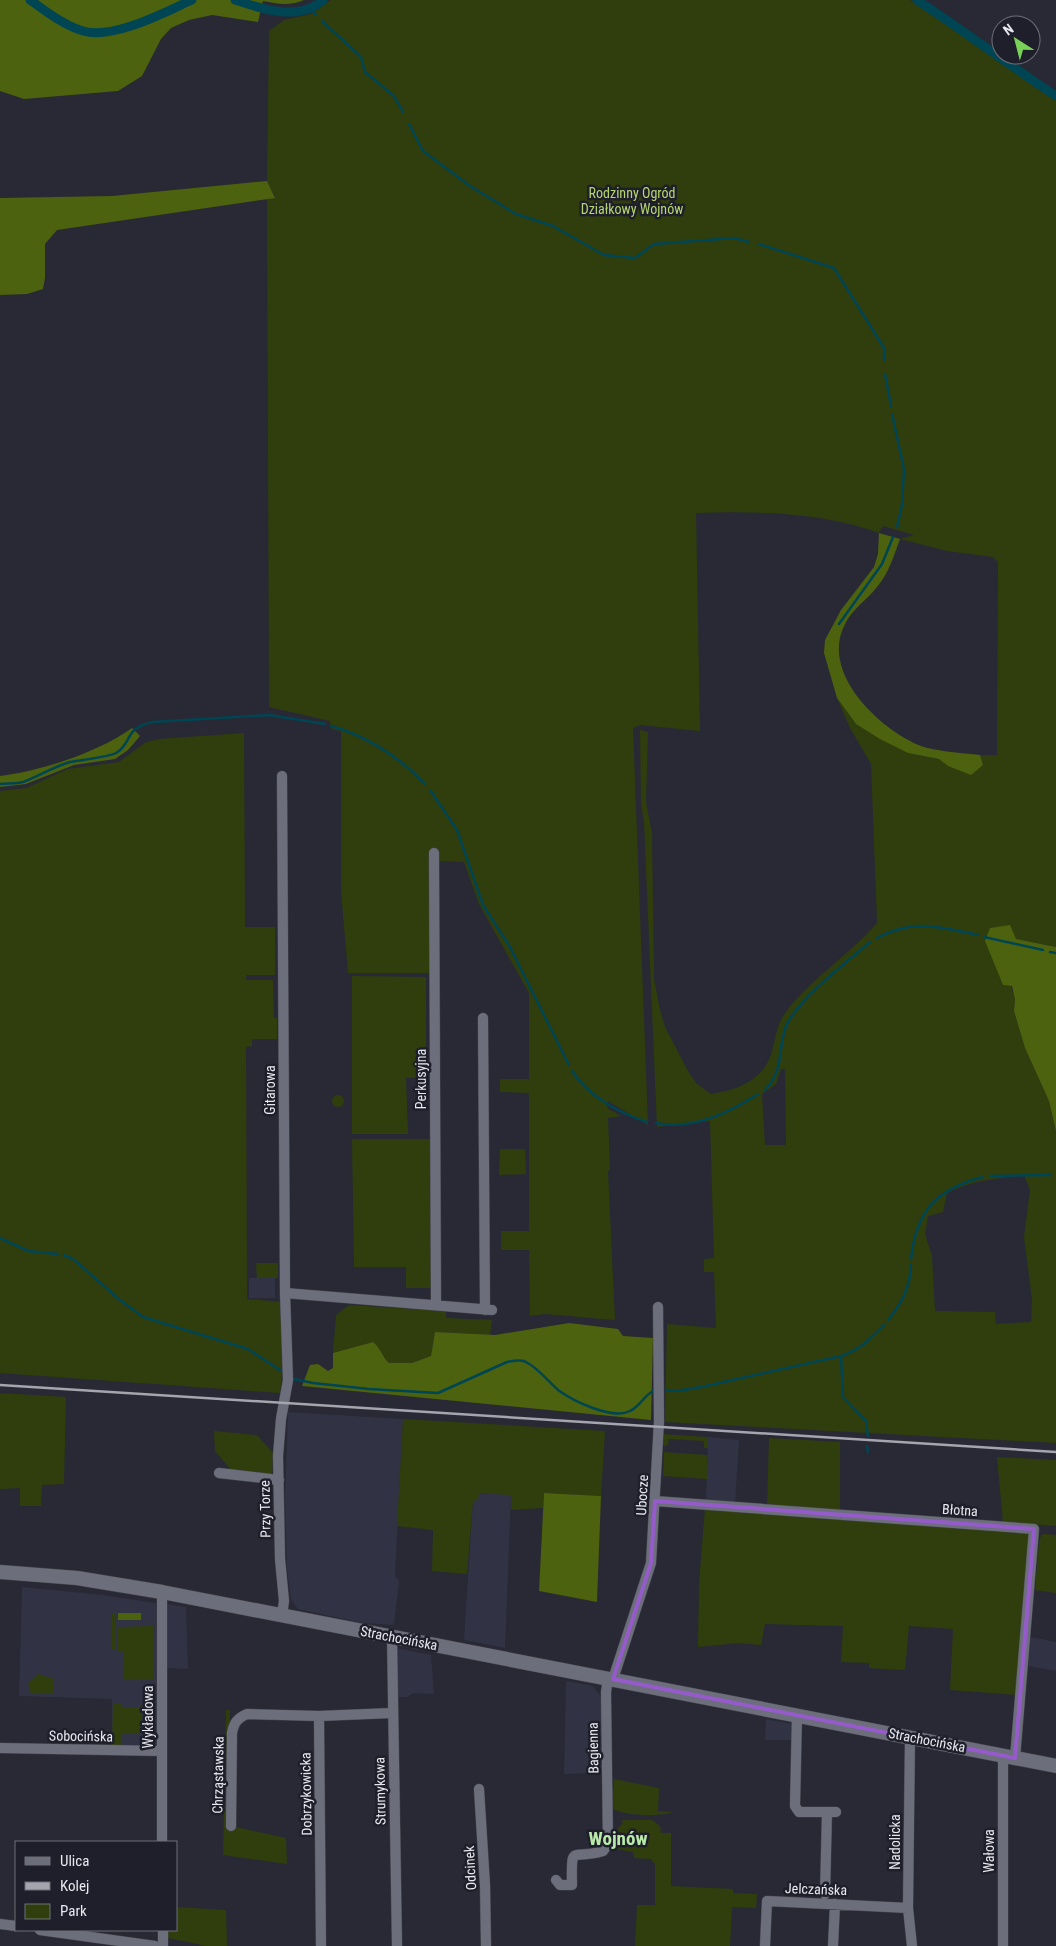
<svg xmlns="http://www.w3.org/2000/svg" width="1056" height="1946" font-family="'Roboto Condensed',sans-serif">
	<rect width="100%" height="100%" fill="#282934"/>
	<path fill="#313243" d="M249,1278h26v20h-26z
		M288,1412l115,7 -8,157 4,5 -5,44 -31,-2 -65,-14 -7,-10 -4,-29 -2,-73z
		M708,1437l31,3 -4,64 -29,-2z
		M479,1493l32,2 -6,153 -41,-8 9,-140z
		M22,1587l81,8 53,8 1,144h-45v-48l-93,-3z
		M167,1604l19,3 2,62 -21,-1z
		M1030,1637l26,5v29l-28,-5z
		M396,1648l35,7 3,39 -20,-1 -7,4h-9z
		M566,1681l27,5 8,11 1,76 -38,1z
		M766,1719l27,5v16h-28z"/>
	<path fill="#303e0d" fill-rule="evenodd" d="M331,0h579l53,33 93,68v846l-40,-8 -19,30 6,16 8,1 4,14 -1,11 11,37 24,53 7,30v312l-391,-21 2,-98 49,4 -2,-56h-10v-13l10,-1 -4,-137 -53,6 -13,-305 -3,-18 -1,-74 8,2 -2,70 6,31 2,146 6,31 5,17 24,46 8,11 14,10c18,-3 34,-7 48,-20 17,-16 13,-38 23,-56 19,-32 69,-64 95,-95l-6,-159 -21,-36 -13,-30 19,26 52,29 31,6 9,7 35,-1 -3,-10h17l1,-193 -5,-5 -46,-6 -47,-12 14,-4 -31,-9 -4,7c-58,-21 -122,-22 -183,-20l4,218 -60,-6 -7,3 15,397 -40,-24 -1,7 14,8 -13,2 2,52 -2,1 7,149 -70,-6 -15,2 -1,-66h-28v-19h28v-138l-29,-1v-13h29v-86l-50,-89 -15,-42 -26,-1 -7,112h-83l-7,-82v-160l-10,-2 -1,-8 -61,-14 -2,-509 8,-1 -8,-16 2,-150 15,-11 27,-6zM781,1069h4l1,76h-21l-3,-51 14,-10zM1024,1176l6,13 -6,48 8,62 -1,23 -35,2 -1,-12 -60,-1 -3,-55 -7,-22 3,-18 15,-4 4,-19c26,-13 49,-15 77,-17z
		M244,733l1,194h30v48h-29v5h27l1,38h3v21h-25v7l-6,1 1,252 35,3 1,65 -3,26 -280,-20v-582l26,-3 42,-19 51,-7 27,-20 13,-3z
		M352,976l74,1v100l-20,1 2,56h-56z
		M332 1101a6 6 0 1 1 12 0a6 6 0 1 1-12 0Z
		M352,1139h79l1,149h-26v-21h-52z
		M525,1149l1,25 -27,1 1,-26z
		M256,1263h22v15h-21z
		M349,1305l97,6v7l46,2 -2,15 -55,-3 -4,24 -19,7h-23c-7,-6 -8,-15 -16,-21l-40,11 3,-38z
		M0,1393l66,4 -2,87 -22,1 -1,21h-21v-18l-20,1z
		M403,1419l202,12 -4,65 -57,-3 -1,15 -32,2v-15l-32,-2 -1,7 -5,1 -6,73 -35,-3 1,-41 -36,-4z
		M214,1431l43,4 16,18 -1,24 -39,-5 -18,-21z
		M662,1434l46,3v11h-4v-7l-35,-2 -1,6 -4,1 -3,-2z
		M769,1438l71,4v70l-73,-5z
		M664,1452l43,3v24l-44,-3z
		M997,1457l59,3v66l-53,-4z
		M705,1508l321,25 4,5 -13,157 -67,-5 3,-61 -44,-3 -4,44 -36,-2v-5l-28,-1 2,-36 -78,-2 -4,21 -23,-2 -40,4 1,-64z
		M1044,1534l12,1v58l-21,-3 4,-47 2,-8z
		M112,1613h3l1,36h-5z
		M153,1626l1,53h-30v-27h-6v-25z
		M38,1674l16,5 -1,15h-22l-3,-11z
		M154,1697h2v33l-3,2h-8l-1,-31h9z
		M113,1704h9v4h18l1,-4 1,30h-21v13h-9z
		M226,1710h4l-3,115 59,13 1,26 -64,-9z
		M614,1779l45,9 -1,23 14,1c-10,5 -52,4 -60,-4z
		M622,1820h30l8,6 1,7h10v53l62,3v4l24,1 -1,14 -24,-1 -2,39h-95l2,-41h18v-41l-4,-5 -17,-1 -1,-6 -17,-3 -3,-11h3l1,-9 6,-6z
		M176,1907l50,3 1,36h-20l-39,-8v-8h8z"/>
	<path fill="#4c620e" d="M0,0h304c-13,6 -27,4 -41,1l-5,21 -46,-7 -23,5 -18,8 -10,11 -19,37 -24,15 -94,8 -24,-8z
		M267,181l8,17 -218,32 -12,14v34l-2,11 -16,5 -27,1v-97l112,-2z
		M879,533l21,6c-6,16 -11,34 -23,48 -10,13 -25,22 -32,37 -25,48 32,102 71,120 15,7 46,9 64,11l3,10 -12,10 -23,-9 -9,-7 -31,-6 -28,-14 -24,-15 -19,-26 -13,-45 1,-13 16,-30 33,-43 4,-13z
		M132,728l8,8 -12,14 -13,9 -41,6 -48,19 -26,3v-11c41,-5 99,-24 132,-48z
		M1010,925l6,14 40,8v184l-7,-30 -24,-53 -11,-37 1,-11 -3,-14 -9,-1 -18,-44 5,-13z
		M569,1323l49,6 5,7 30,2 -2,82 -349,-34 8,-21 8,-1 10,7 5,-3v-15l40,-11c8,6 9,15 16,21h23l19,-7 4,-24 60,3z
		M544,1493l57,3 -4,106 -58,-11z
		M118,1613h23v7h-23z"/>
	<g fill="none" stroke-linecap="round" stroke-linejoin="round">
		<path stroke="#004553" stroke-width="2.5" d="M311,8l5,7
			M322,21l39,36 4,15 29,24 9,16
			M409,124l14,27 47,35 46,28 37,12 51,29 31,3 19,-14 80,-6 15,4
			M759,244l75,24 50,80v12
			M885,374l6,32
			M892,414l12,55 -2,36 -5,22
			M839,624l43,-60 11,-27
			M331,726c34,9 70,32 94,58
			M0,784c7,-1 16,0 23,-2 16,-6 30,-15 47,-20 11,-2 39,-5 46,-9 17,-10 7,-25 37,-31l116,-7 56,9
			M430,790l27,40 26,75 27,42 59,118
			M984,937l59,13
			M877,938c37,-20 62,-11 101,-3
			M1050,952l6,1
			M572,1071c16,25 47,42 75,51
			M765,1090c20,-21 12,-40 21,-64 12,-27 61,-64 84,-84
			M656,1123c35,7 73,-10 102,-29
			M990,1176l60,-1
			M0,1238l28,13 30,3
			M64,1255l9,4 47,41 23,17 105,32 35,23
			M911,1259c5,-49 26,-70 72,-82
			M888,1320c14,-17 22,-33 23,-55
			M841,1356l2,41 23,24 2,15
			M294,1379l19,4 56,6 69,4 69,-31c7,-1 12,-3 19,0 12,6 22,19 32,28 15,11 54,30 72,21 9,-4 14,-15 23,-20
			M666,1390l11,1 24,-4 140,-31c19,-6 29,-17 43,-31
			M867,1446l1,6"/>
		<path stroke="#004553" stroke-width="9" d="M30,0c16,11 33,25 53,31 30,9 82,-19 109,-31
			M235,0c27,9 63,22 88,0
			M917,0c47,31 92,65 139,96"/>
		<g stroke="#45454e" stroke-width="11">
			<path id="minor" d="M282,776l3,517 3,87 -7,39 -3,37 2,103 4,42 -2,14
				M434,853l2,452
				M483,1018l2,292
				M285,1293l207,17
				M219,1473l60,7
				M655,1501l379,28 -19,229
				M392,1636l5,310
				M613,1679l38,-116 8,-142 -1,-114
				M797,1715l-2,91 4,6h37
				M319,1716l2,230
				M910,1737l-2,171 4,38
				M0,1748l162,3
				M1003,1755v191
				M479,1789l6,96 1,61
				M231,1826l1,-93c2,-11 6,-15 15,-19l72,2 73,-3
				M162,1842v-250
				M556,1880l4,5h12c-1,-44 0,-24 31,-34l5,-7 -2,-152 2,-14
				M825,1894l2,-82
				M0,1924l16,2
				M40,1930l115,16
				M163,1930v16
				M765,1946l2,-45 141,7
				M833,1946l2,-42"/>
		</g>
		<g stroke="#45454e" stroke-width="15">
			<path id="secondary" d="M0,1572l77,6 85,14 894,174"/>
		</g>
		<use href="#minor" stroke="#6d6e7b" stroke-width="10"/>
		<use href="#secondary" stroke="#6d6e7b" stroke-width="14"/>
		<path stroke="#a4a5ae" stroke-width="2.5" d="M0,1385l1056,67"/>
	</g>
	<path fill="none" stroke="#965bcb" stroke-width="4" stroke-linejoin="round" d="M655,1501l379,28 -19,229 -402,-79 38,-116z"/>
	<g text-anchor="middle" stroke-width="5" stroke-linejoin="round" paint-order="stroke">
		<g font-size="14" fill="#b6d76f" stroke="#1e1f2a">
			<text x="632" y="198">Rodzinny Ogród<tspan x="632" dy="16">Działkowy Wojnów</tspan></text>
		</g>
		<g font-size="14" fill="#e8e8f0" stroke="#1e1f2a">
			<text transform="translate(421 1079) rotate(-90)" y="5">Perkusyjna</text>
			<text transform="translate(270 1090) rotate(-90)" y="5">Gitarowa</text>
			<text transform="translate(642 1495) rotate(-87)" y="5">Ubocze</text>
			<text transform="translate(265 1509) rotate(-91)" y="5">Przy Torze</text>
			<text transform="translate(960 1510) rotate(4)" y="5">Błotna</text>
			<text transform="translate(399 1638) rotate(11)" y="5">Strachocińska</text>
			<text transform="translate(148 1717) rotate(-90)" y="5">Wykładowa</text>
			<text transform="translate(81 1736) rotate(1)" y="5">Sobocińska</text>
			<text transform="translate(927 1740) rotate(11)" y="5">Strachocińska</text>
			<text transform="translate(593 1748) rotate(-91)" y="5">Bagienna</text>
			<text transform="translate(218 1775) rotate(-89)" y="5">Chrząstawska</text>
			<text transform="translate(380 1791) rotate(-91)" y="5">Strumykowa</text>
			<text transform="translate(306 1794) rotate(-91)" y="5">Dobrzykowicka</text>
			<text transform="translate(895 1842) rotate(-90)" y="5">Nadolicka</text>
			<text transform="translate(989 1851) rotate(-90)" y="5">Wałowa</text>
			<text transform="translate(470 1868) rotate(-93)" y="5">Odcinek</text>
			<text transform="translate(816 1889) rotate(2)" y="5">Jelczańska</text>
		</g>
		<g font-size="19" font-weight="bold" fill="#baeaa9" stroke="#1e1f2a">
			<text x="618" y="1845">Wojnów</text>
		</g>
	</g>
	<rect x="15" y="1841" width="162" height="90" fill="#1e1f2a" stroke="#6f6f79"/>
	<rect x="25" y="1857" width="25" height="8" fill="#6d6e7b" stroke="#6f6f79"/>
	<text x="60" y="1866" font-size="15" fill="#e8e8f0">Ulica</text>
	<rect x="25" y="1882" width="25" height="8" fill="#a4a5ae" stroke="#6f6f79"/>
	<text x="60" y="1891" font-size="15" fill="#e8e8f0">Kolej</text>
	<rect x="25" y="1904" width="25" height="15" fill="#303e0d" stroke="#6f6f79"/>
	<text x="60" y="1916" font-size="15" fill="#e8e8f0">Park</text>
	<g transform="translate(1016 40) rotate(324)"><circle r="24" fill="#1e1f2a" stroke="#6f6f79"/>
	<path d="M0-4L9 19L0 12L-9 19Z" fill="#7ad157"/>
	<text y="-8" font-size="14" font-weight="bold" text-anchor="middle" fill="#e8e8f0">N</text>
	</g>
</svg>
